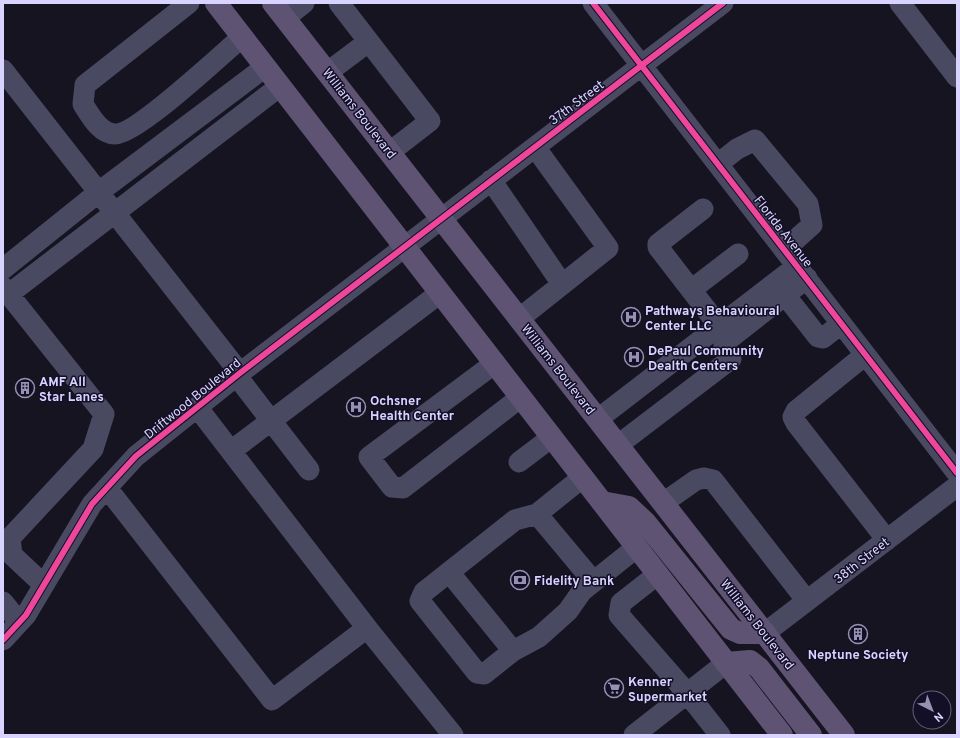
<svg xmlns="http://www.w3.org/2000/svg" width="960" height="738" font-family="Overpass,sans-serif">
	<rect width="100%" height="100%" fill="#161421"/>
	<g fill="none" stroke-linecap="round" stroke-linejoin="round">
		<path stroke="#4a4962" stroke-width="21" d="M189,3l-104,82 -2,19c7,11 17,30 32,30 21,1 106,-79 127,-97
			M339,3l91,118 -40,31
			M593,3l364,470
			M900,3l57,74
			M285,18l19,-15
			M3,70l237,303
			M328,72l40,-30
			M718,164l19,-15 18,-9 53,64 4,21 -28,25
			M491,180l71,104
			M703,209l-45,35v3l61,79
			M3,269l96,-77 166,-125
			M3,287l101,127 -11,35 -83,89 2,17 32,30
			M691,290l47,-36
			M9,294l271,-208
			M785,295l33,42 5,1 18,-14
			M520,318l88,-70 -73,-101
			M865,355l-69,56 -3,6 3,6 91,117
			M495,363l-126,94 23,30 11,1 118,-91
			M236,375l73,95
			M598,419l199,-153
			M618,445l113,-86 -7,-11v-5l83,-65
			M231,451l209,-158
			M519,462l33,-25
			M107,488l165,212 95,-72 -170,-221
			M663,503l33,-23 8,-2 9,2 94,121
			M537,514l56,67
			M449,572l64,79 -29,23 -7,-1 -57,-72 4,-9 91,-72 22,-6 46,-37
			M658,574l-37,29 -2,12 68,78 33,42
			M3,602l16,20
			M367,628l86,107
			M765,633l192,-147
			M3,640l23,-25 66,-111 44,-48 104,-83 483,-370
			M513,651l26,-14 29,-26 14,-20 55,-44
			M634,735l92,-72"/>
		<path stroke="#5e5373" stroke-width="22" d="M216,3l566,732
			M273,3l571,732
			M602,502l27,5 16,15 86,107 9,4h25
			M726,663l24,-2 9,7 52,67"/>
		<g stroke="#130f26" stroke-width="8">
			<path id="cycleway" d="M593,3l364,470
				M3,640l23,-25 66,-111 44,-48 104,-83 483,-370"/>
		</g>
		<use href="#cycleway" stroke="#ed469a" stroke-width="6"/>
	</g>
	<defs>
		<g id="hospital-ring" transform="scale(1)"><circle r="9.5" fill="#130f26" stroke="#9591b1" stroke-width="1.5"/><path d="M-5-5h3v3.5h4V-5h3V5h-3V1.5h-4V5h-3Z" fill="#9591b1"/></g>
		<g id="building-ring" transform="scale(1)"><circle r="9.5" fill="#130f26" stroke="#9591b1" stroke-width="1.5"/><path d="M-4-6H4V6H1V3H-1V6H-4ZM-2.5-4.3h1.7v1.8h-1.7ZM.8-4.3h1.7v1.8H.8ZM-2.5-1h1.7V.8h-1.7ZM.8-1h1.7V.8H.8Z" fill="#9591b1"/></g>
		<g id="bank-ring" transform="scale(1)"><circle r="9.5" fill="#130f26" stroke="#9591b1" stroke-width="1.5"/><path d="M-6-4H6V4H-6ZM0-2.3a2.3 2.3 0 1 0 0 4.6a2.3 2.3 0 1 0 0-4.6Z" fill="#9591b1"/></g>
		<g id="supermarket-ring" transform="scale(1)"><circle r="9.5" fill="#130f26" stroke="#9591b1" stroke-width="1.5"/><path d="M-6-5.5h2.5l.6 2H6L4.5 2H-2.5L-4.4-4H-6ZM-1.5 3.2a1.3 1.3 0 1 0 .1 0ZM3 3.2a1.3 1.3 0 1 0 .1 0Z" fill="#9591b1"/></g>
	</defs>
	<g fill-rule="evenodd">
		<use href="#hospital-ring" x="631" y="317"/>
		<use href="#hospital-ring" x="634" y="357"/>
		<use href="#building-ring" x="25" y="388"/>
		<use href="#hospital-ring" x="356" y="407"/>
		<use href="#bank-ring" x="520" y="580"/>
		<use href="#building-ring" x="858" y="634"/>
		<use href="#supermarket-ring" x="614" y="688"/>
	</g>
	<g text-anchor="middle" stroke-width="3" stroke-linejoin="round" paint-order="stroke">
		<g font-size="13" fill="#d9d4ff" stroke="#130f26">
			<text transform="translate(576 102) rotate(-37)" y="5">37th Street</text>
			<text transform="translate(360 113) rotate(52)" y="5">Williams Boulevard</text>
			<text transform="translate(784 231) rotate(52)" y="5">Florida Avenue</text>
			<text transform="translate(559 369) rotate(52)" y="5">Williams Boulevard</text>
			<text transform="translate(192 398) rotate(-39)" y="5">Driftwood Boulevard</text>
			<text transform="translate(861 560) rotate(-38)" y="5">38th Street</text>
			<text transform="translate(758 624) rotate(52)" y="5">Williams Boulevard</text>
		</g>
		<g font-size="13" font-weight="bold" fill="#d9d4ff" stroke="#130f26" text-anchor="start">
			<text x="645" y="315">Pathways Behavioural<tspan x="645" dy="15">Center LLC</tspan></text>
			<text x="648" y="355">DePaul Community<tspan x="648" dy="15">Dealth Centers</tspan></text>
			<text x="39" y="386">AMF All<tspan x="39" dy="15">Star Lanes</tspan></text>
			<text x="370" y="405">Ochsner<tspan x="370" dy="15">Health Center</tspan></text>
			<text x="534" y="585">Fidelity Bank</text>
			<text x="858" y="659" text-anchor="middle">Neptune Society</text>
			<text x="628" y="686">Kenner<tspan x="628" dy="15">Supermarket</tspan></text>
		</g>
	</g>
	<rect width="960" height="738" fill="none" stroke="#d9d4ff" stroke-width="8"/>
	<g transform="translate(932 710) rotate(138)"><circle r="19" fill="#130f26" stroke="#625e7d"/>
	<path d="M0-3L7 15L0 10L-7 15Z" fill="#9591b1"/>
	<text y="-6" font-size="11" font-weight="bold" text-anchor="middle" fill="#d9d4ff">N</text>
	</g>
</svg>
